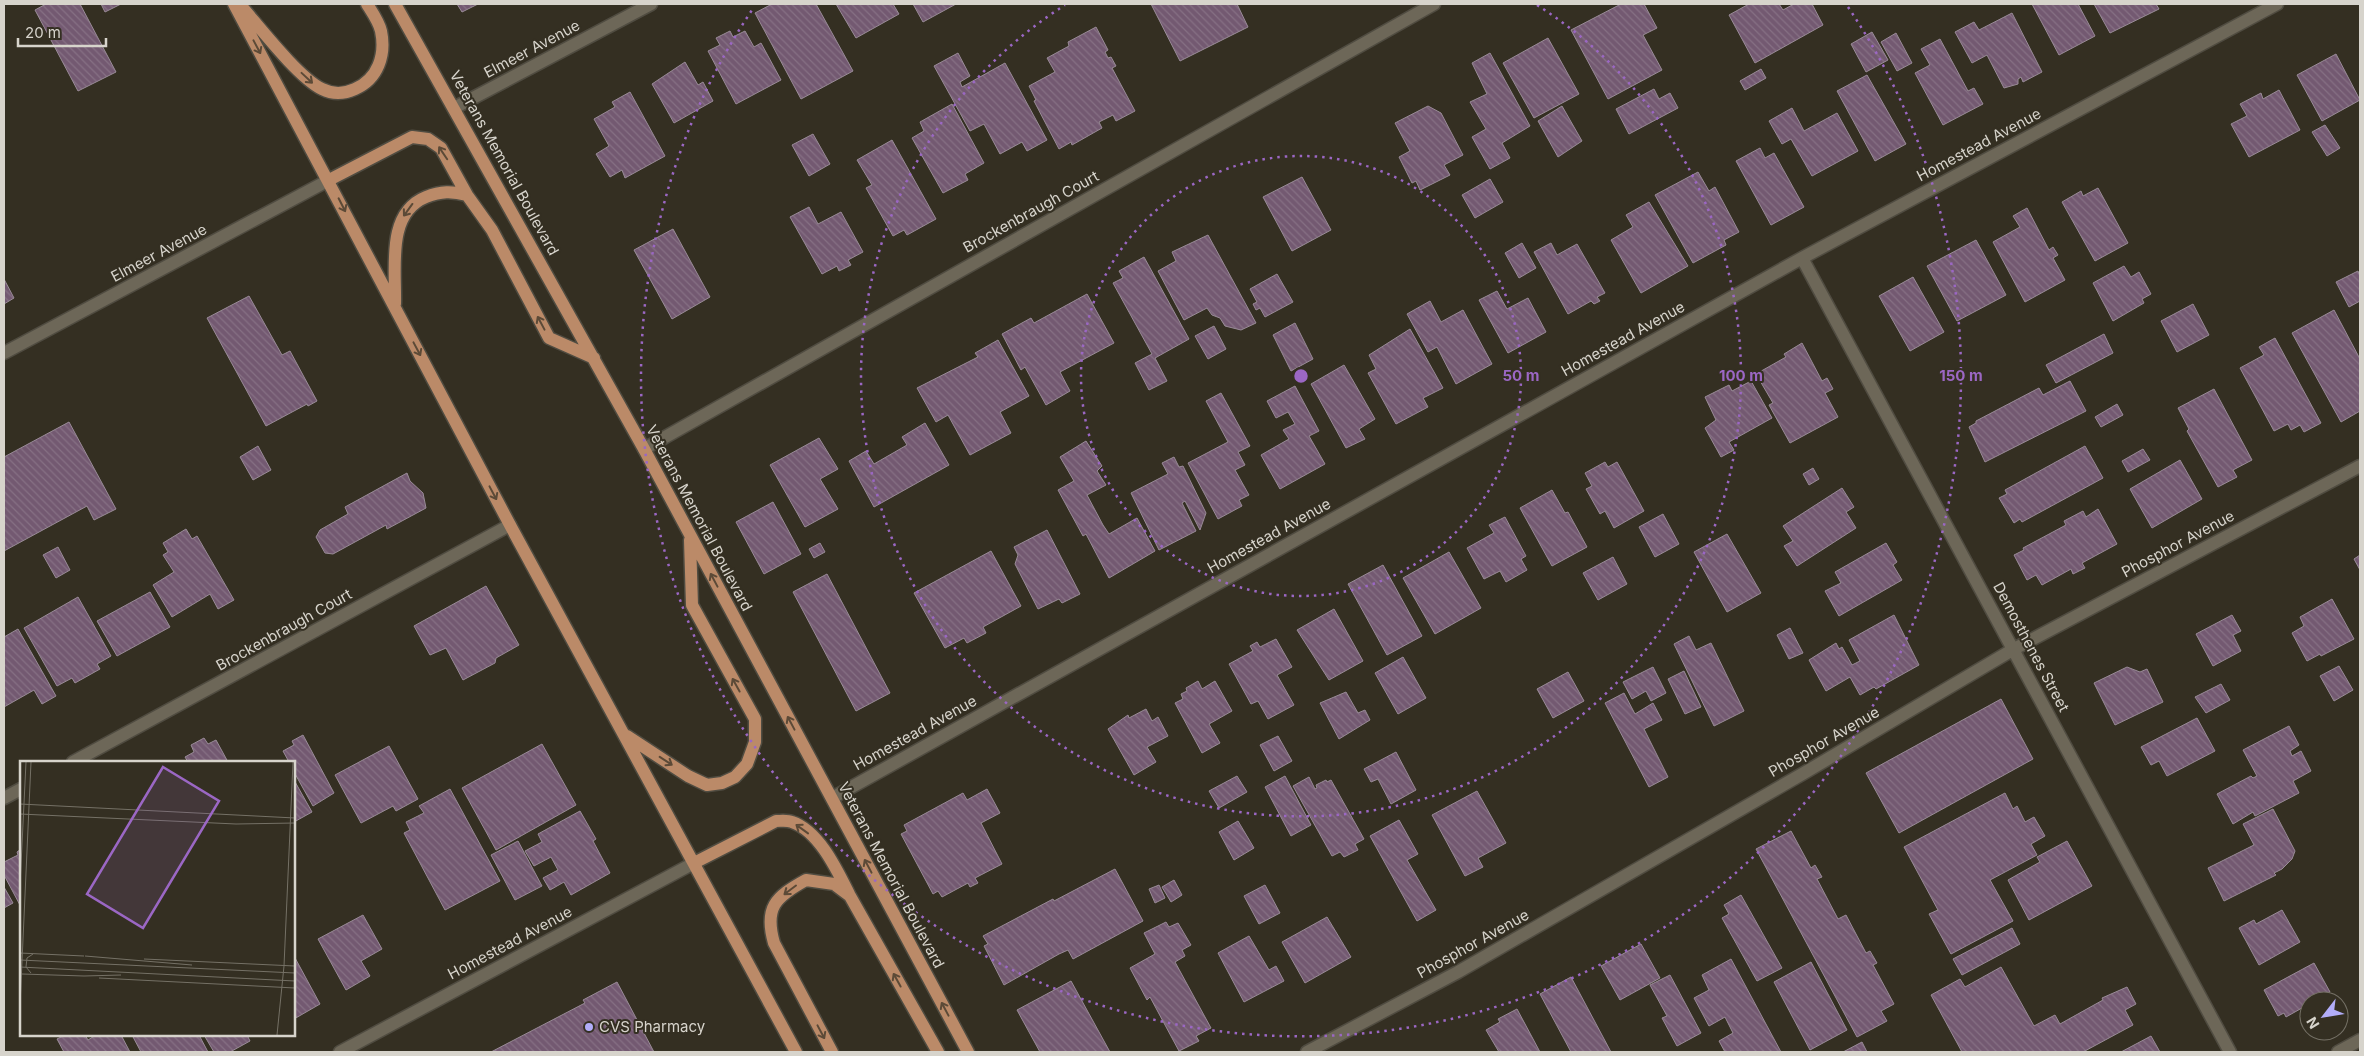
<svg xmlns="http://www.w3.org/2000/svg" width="2364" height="1056" font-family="Inter,sans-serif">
	<defs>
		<pattern id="building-back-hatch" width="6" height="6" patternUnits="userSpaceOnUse" patternTransform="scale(1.25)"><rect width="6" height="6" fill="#735971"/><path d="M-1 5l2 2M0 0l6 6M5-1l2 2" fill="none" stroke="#867084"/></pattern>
	</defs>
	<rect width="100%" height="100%" fill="#342f22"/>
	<path fill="url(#building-back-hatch)" stroke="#998b97" d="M46,4h34l36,68 -38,19 -43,-81z
		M101,4h20l-16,8z
		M457,4h21l-16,8z
		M772,4h44l37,67 -52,28 -46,-86z
		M836,4h57l6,10 -43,24z
		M913,4h43l-33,18z
		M1151,4h86l11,23 -68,34z
		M1621,4h23l13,24 -14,7 19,35 -54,29 -37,-69z
		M1749,4h30l4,6 11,-6h18l11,21 -68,38 -26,-48z
		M2032,4h46l17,32 -36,19z
		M2094,4h62l3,5 -49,24z
		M2012,13l30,59 -19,10 -2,-5 -3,2v5l-14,4 -17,-33 -15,8 -17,-31 19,-10 5,8z
		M1096,27l12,23 -3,2 3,6 3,-1 5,9 -4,2 23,43 -19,10 -3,-6 -14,7 3,6 -30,17 -1,-3 -12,7 -25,-48 2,-1 -7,-14 26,-14 -8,-14 22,-12 -1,-4z
		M730,31l3,6 12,-6 9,16 7,-4 20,37 -45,24 -28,-53 12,-6 -4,-7z
		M1872,32l16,28 -22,12 -15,-28z
		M1896,33l16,30 -15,8 -16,-29z
		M1548,38l31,56 -45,24 -31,-55z
		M1940,39l28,52 6,-3 9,16 -40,21 -28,-52 15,-8 -9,-16z
		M958,53l12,23 -10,6 2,5 43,-24 42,77 -20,11 -5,-9 -22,12 -16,-30 -14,7 -36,-65z
		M1490,53l40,73 -28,17 8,15 -20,11 -18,-32 14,-8 -16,-27 17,-8 -15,-31z
		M2336,54l24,46 -38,21 -25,-46z
		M685,62l13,23 5,-3 10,19 -39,22 -22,-39z
		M1761,69l5,9 -21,12 -5,-9z
		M1867,75l39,69 -31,17 -38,-70z
		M1654,89l5,10 11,-6 8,15 -49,26 -13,-25z
		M2279,90l21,40 -51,27 -18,-33 16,-8 -7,-12 21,-11 2,6z
		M630,92l35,64 -40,22 -3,-8 -12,7 -14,-23 13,-8 -15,-27 21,-12 -3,-5z
		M952,104l32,59 -19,11 3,6 -25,13 -31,-55 12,-7 -4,-9z
		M1428,106l13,7 22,42 -19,10 6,10 -30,15 -4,-9 -4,2 -13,-26 11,-6 -15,-28z
		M1562,106l20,35 -24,16 -20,-36z
		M1792,108l12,23 33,-18 21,38 -46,25 -21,-37 -9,5 -13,-23z
		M2325,125l15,23 -13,8 -15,-24z
		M813,134l17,30 -21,12 -17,-31z
		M892,140l44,79 -29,16 -3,-5 -11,6 -27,-48 6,-3 -15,-25z
		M1760,148l5,10 9,-5 30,54 -33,18 -35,-64z
		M1698,172l11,19 6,-4 24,45 -15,8 2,5 -33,18 -38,-68z
		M1302,177l29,53 -39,21 -29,-54z
		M1490,179l13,23 -28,16 -13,-23z
		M2098,188l30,55 -33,18 -33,-59 19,-11 2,5z
		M1649,202l39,64 -47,27 -30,-53 22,-13 -7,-12z
		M809,207l9,17 23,-12 22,40 -15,8 3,5 -12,6 -2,-5 -15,8 -32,-57z
		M2027,208l22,42 4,-3 5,8 -5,3 12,22 -40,22 -32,-60 27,-15 -7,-11z
		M673,229l37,68 -38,22 -38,-69z
		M1208,235l48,88 -15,7 -16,-4 -5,-8 -8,-3 -5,-7 -23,12 -26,-49 18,-10 -4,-9z
		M1976,240l30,55 -49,26 -30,-55z
		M1522,243l14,25 -17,10 -14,-25z
		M1551,243l6,12 20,-11 28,49 -8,4 3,4 -6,3 -3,-3 -23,13 -34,-62z
		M1144,257l45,82 -34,19 12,23 -18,9 -14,-27 17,-9 -39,-71 10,-5 -4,-7z
		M2124,266l7,11 8,-5 12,22 -9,5 2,4 -31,18 -20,-38z
		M2358,271l2,5v25l-11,6 -13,-25z
		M1277,274l16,28 -28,15 -5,-9 -4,2 -3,-6 4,-2 -7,-13z
		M1913,277l31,55 -34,19 -31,-55z
		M4,279l10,19 -10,6z
		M1497,291l10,18 21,-11 18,34 -38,21 -29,-53z
		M1087,294l27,49 -54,29 10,19 -24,14 -21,-38 -4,3 -19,-36 29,-16 3,5z
		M249,296l33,59 8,-4 27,50 -9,5 -1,-2 -41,22 -59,-108z
		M1430,301l11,21 22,-12 29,54 -36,20 -19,-37 -9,5 -21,-38z
		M2193,304l16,31 -32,17 -16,-31z
		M2334,310l26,49v52l-19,11 -49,-89z
		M1295,323l18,36 -22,12 -18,-36z
		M1214,326l12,23 -18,10 -13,-23z
		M1410,329l33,59 -20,10 5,9 -32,17 -28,-51 8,-4 -7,-14z
		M2104,334l9,19 -57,30 -10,-18z
		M2275,338l46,85 -17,9 -4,-7 -9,5 -3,-6 -14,7 -34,-63 24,-13 -5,-8z
		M998,340l31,56 -29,16 11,21 -41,22 -22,-40 -12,7 -19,-34 61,-31 -3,-4z
		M1802,343l20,38 5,-3 6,11 -8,4 13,24 -48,26 -21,-38 4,-2 -17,-29 30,-17 -2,-3z
		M1344,365l31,54 -16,10 6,10 -19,9 -35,-64z
		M1751,381l21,37 -43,24 5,8 -13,7 -16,-29 11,-8 -11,-23 24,-12 3,6z
		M2070,381l16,30 -101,51 -16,-35 7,-4v-2l63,-33 4,7z
		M1295,386l24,45 -10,5 16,28 -45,25 -19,-34 28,-16 -6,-9 12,-6 -7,-12 -12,6 -9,-17z
		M2214,389l38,71 -19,10 4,7 -19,10 -31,-56 2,-2 -11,-21z
		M1221,393l29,53 -12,6 7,13 -10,5 14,25 -10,5 3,6 -24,13 -30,-56 40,-21 -22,-41z
		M2117,404l6,11 -22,12 -6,-10z
		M69,422l47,87 -22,11 -7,-14 -83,45v-94z
		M925,423l24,42 -75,42 -25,-46 17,-10 8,13 33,-19 -5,-8z
		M819,438l19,31 -18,10 18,30 -33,18 -35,-62z
		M1086,441l16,25 -5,5 9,14 -19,10 16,30 6,9 28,-16 18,33 -46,27 -23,-44 -3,2 -25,-46 16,-9 -14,-24z
		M258,446l13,24 -18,10 -13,-23z
		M2085,446l18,32 -81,44 -2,-3 -6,4 -15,-25 8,-4 -2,-4z
		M2143,449l7,11 -22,12 -6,-11z
		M1174,457l5,10 4,-1 23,47 -6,17 -15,-29 -3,2 14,28 -37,19 -28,-57 37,-19 -6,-11z
		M2180,460l22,39 -50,29 -22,-39z
		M1605,462l3,5 9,-5 27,49 -30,17 -9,-17 -5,3 -14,-25 6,-3 -7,-13z
		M1813,468l6,11 -10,6 -6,-11z
		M407,473l3,8 13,12 3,15 -39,21 -1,-4 -53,29 -8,-1 -9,-16 4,-7 28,-16 -3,-7z
		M1842,488l12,19 -8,5 10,16 -59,38 -13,-20 9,-5 -10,-15z
		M1552,490l13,23 3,-1 19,35 -35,19 -32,-58z
		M773,502l28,52 -37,20 -28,-52z
		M2098,509l19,35 -35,19 3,5 -12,6 -2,-5 -29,16 -6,-10 -9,5 -13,-25 10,-5 -1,-2 43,-23 -2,-4 19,-10 3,6z
		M1663,514l16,30 -24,13 -16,-30z
		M1505,517l21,39 -5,3 6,11 -21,12 -6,-11 -16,8 -17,-31 27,-15 -5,-8z
		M186,529l6,10 5,-3 37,64 -16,9 -8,-15 -38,23 -19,-32 21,-13 -11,-17 5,-3 -5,-9z
		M1047,530l33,64 -18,9 -3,-4 -21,10 -23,-45 3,-9 -4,-8z
		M1727,534l34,59 -34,19 -33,-60z
		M820,543l5,9 -11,6 -5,-9z
		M1886,543l11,19 -4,3 9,15 -63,36 -14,-25 16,-8 -6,-11z
		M58,547l12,23 -14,8 -13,-23z
		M991,551l30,55 -38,21 3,6 -19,10 -3,-5 -19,10 -31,-55z
		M1449,552l32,56 -46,26 -32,-56z
		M2360,555v15l-6,-11z
		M1613,557l14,27 -29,16 -15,-27z
		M1383,565l39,71 -35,19 -39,-71z
		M827,574l63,119 -34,18 -63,-119z
		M486,586l33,59 -23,13 -1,5 -32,17 -17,-32 -16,7 -16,-29z
		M150,592l20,35 -53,29 -20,-35z
		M78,597l33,59 -14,8 3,5 -25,14 -3,-5 -15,8 -33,-58z
		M2332,599l22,40 -33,17 -1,-2 -13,7 -15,-28 12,-7 -4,-9z
		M1334,609l29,52 -34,19 -32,-50z
		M1894,615l25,50 -43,24 -2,-2 -14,8 -10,-18 -24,14 -17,-31 27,-17 3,6 3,-2 10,18 8,-4 -11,-21z
		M2232,615l9,16 -8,4 8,16 -28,15 -17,-32z
		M1790,628l13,25 -14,6 -12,-24z
		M18,629l38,67 -14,8 -8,-14 -30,17v-70z
		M1689,636l7,14 15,-7 33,68 -30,15 -40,-82z
		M1276,639l16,28 -15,8 17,30 -26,14 -10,-18 -7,3 -22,-40 24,-13 -3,-5 7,-4 3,5z
		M1403,657l23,41 -28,16 -23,-41z
		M2339,666l14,24 -19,11 -14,-25z
		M1653,667l13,26 -15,8 -5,-10 -14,8 -9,-17z
		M2127,667l13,5 7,-3 16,33 -48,23 -21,-42z
		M1684,671l17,36 -16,7 -17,-35z
		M1568,672l16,29 -31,17 -16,-29z
		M1198,681l4,8 13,-8 17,30 -23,13 11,19 -18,10 -27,-50 8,-4 -2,-5 6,-3 -1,-3z
		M2221,684l9,16 -24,13 -11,-16z
		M1346,692l12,21 7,-3 5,10 -31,19 -19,-36z
		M1624,693l11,21 18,-11 9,17 -18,9 24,48 -19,10 -44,-84z
		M2001,699l32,60 -134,74 -33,-60z
		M1146,709l6,12 6,-4 10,19 -21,11 9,15 -22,13 -26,-46 20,-14 1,3z
		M2197,718l18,33 -48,25 -8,-15 -8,4 -10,-18z
		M2289,726l10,19 -9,6 2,5 9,-5 10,20 -18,10 6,12 -44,23 -2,-4 -20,12 -16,-30 34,-18 2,2 4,-2 -14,-26z
		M303,735l31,58 -21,13 -19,-34v-10h-5l-6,-11 11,-6 -2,-4z
		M1278,736l14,25 -18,10 -14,-26z
		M204,738l4,6 8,-4 12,22h-40l-3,-5 9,-5 -3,-7z
		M542,744l34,61 -80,45 -34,-62z
		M389,746l29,53 -22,12 -3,-5 -32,17 -26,-48z
		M1396,752l20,38 -25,14 -13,-25 -7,3 -7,-13z
		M1237,776l10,16 -28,16 -10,-17z
		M1285,776l26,49 -20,11 -26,-49z
		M1309,777l6,12 2,-1 -1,-3 10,-5 1,2 4,-2 33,59 -9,5 3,6 -14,7 -4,-5 -8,4 -39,-70z
		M294,780l18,32 -18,10z
		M450,789l50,92 -55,29 -41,-77 6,-3 -4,-8 18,-9 -5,-7z
		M987,789l13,24 -19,10 21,41 -27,14 3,5 -8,4 -2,-4 -26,14 -4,-6 -5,3 -32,-60 6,-3 -3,-6 59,-32 4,7z
		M1477,791l29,52 -28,15 5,9 -18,9 -33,-61z
		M2005,793l8,16 4,-3 8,16 9,-5 11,19 -14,8 6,11 -47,25 23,41 -62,33 -22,-40 9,-4 -34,-63z
		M2273,809l22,42 -3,8 -10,10 -8,4 2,2 -52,26 -16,-33 46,-23 -11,-21z
		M580,811l16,28 -3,2 17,32 -39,22 -7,-13 -14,8 -7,-12 15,-8 -7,-13 -17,9 -9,-15 17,-9 -4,-8z
		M1399,820l19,34 -11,6 29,50 -19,11 -47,-85z
		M1238,821l16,27 -20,12 -15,-28z
		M1791,831l20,37 4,-3 7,12 -5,2 21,40 8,-4 20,38 4,-2 7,12 -4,2 21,39 -13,7 6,10 -30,16 -101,-188z
		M518,841l24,45 -27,14 -24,-45z
		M2067,841l25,45 -63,34 -21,-40 32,-18 -3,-5z
		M21,849v58l-17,-32v-13l14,-7 -1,-3z
		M1115,869l28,52 -70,38 -5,-9 -9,4 -55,31 -20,-39 4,-2 -5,-8 70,-37 1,2z
		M1174,880l8,15 -11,7 -9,-15z
		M1159,885l6,13 -10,5 -6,-14z
		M1265,885l15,28 -21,11 -15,-28z
		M4,887l9,16 -9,5z
		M1741,895l41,73 -25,13 -35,-63 7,-4 -5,-9z
		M2282,910l18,32 -41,23 -20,-37 15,-8 2,4z
		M363,915l19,34 -21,12 9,15 -24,14 -28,-51z
		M1327,917l24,40 -46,26 -23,-41z
		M1166,922l3,5 9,-4 13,22 -9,5 3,6 -10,6 36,66 -15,8 3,5 -20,10 -29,-54 -3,3 -17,-32 25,-14 -11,-21z
		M2012,928l8,16 -58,31 -9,-16z
		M1249,936l20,34 7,-4 8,15 -40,21 -26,-49z
		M1641,944l19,34 -40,22 -19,-34z
		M294,956l26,48 -26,15z
		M1731,959l50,93h-56l-6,-11 14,-8 -8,-16 -16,9 -15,-28 15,-8 -7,-15z
		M1811,962l36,68 -37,20 -36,-68z
		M2314,963l16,29 -15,9h-6v3l-23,13 -2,-4 -6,3 -14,-26z
		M2001,967l33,59 21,-11 5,9 43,-24 -1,-2 25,-11 9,17 -11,6 8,15 -50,27h-121l-31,-57 29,-16 5,8z
		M1670,975l31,58 -24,13 -15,-28 5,-2 -17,-31z
		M1571,977l40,75h-40l-31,-58z
		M1071,981l39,71h-70l-23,-42z
		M617,982l37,70h-163l94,-49 -2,-3z
		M1517,1009l23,43h-41l-13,-22 14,-8 -2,-3z
		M65,1035h20l3,5 8,-5h25l9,17h-66l-7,-13z
		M132,1035h67l9,17h-67z
		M204,1035h43l3,6 -20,11h-16z
		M2151,1036l9,16h-39z
		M1862,1042l5,10h-24z"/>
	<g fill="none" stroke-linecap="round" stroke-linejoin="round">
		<g stroke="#504c41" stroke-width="15">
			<path id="street" d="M454,108l197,-104
				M1802,258l428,794
				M4,353l325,-173
				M644,449l790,-445
				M73,762l437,-237
				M4,798l17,-9
				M832,798l970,-540 475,-254
				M340,1052l354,-189
				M1307,1052l151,-80 346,-199 210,-124 346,-183
				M2338,1052l22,-12"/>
		</g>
		<g stroke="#504c41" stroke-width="15">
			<path id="primary" d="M234,4l276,521 286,527
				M395,4l249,445 324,603
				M242,7c19,22 57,71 80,82 12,6 22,5 33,0 23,-10 31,-34 26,-58 -2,-9 -9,-19 -14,-27
				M329,180l83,-43 16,2 13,9 26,47 25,35 57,108 45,20
				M395,304c1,-36 -9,-91 31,-107 15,-6 26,-6 41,-2
				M627,736l61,40 19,9 15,-2 13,-6 12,-13 8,-22v-23l-63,-114 -2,-65
				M694,863l82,-42c5,0 11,-1 16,1 27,9 45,48 57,72
				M832,1052l-58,-109c-10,-35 1,-46 32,-63l28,4 16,12 88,156"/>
		</g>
		<use href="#street" stroke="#6d6758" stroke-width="12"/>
		<use href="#primary" stroke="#bb8a68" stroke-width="12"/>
	</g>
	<defs><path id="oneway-shaft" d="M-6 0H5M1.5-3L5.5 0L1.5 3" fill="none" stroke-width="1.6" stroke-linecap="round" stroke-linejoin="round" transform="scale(1.25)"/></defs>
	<g stroke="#5c4a37">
		<use href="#oneway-shaft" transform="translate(257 47) rotate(62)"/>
		<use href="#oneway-shaft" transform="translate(307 78) rotate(43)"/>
		<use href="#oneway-shaft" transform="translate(443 153) rotate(-124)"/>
		<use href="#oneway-shaft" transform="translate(342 205) rotate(63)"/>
		<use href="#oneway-shaft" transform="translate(408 210) rotate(126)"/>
		<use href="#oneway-shaft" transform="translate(541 323) rotate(-118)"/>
		<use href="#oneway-shaft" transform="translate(417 349) rotate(62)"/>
		<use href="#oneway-shaft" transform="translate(493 493) rotate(62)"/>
		<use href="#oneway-shaft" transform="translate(714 580) rotate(-118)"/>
		<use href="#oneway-shaft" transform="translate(736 685) rotate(-119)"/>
		<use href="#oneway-shaft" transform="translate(791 723) rotate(-118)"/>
		<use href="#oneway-shaft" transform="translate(666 761) rotate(33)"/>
		<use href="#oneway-shaft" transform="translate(802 829) rotate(-144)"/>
		<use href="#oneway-shaft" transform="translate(868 866) rotate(-118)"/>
		<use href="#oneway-shaft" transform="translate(790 890) rotate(143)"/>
		<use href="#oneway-shaft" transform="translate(897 980) rotate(-119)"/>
		<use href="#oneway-shaft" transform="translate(945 1009) rotate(-118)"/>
		<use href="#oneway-shaft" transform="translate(821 1032) rotate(62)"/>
	</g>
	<g fill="none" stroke="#9b67c4" stroke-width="2.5" stroke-dasharray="2.5 5">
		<circle cx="1301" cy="376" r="220"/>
		<path d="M1537 5A440 440 0 1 1 1065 5"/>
		<path d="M1848 7A660 660 0 1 1 754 7"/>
	</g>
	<circle fill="#b2adf9" stroke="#342f22" stroke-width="2" cx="589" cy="1027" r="5"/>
	<g text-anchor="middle" stroke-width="4" stroke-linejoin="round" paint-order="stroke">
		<g font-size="15" fill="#d7d4cc" stroke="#342f22">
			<text transform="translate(532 49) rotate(-28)" y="5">Elmeer Avenue</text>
			<text transform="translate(1979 145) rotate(-28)" y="5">Homestead Avenue</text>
			<text transform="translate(504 163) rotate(61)" y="5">Veterans Memorial Boulevard</text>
			<text transform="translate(1031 212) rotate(-29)" y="5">Brockenbraugh Court</text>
			<text transform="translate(159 253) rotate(-28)" y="5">Elmeer Avenue</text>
			<text transform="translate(1623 339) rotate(-29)" y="5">Homestead Avenue</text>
			<text transform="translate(699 518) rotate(62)" y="5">Veterans Memorial Boulevard</text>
			<text transform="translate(1269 536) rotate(-29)" y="5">Homestead Avenue</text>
			<text transform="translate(2178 544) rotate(-28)" y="5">Phosphor Avenue</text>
			<text transform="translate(284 630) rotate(-29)" y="5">Brockenbraugh Court</text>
			<text transform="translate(2031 647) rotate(62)" y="5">Demosthenes Street</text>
			<text transform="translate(915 733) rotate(-29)" y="5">Homestead Avenue</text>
			<text transform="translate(1824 742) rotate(-30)" y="5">Phosphor Avenue</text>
			<text transform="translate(891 875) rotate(62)" y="5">Veterans Memorial Boulevard</text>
			<text transform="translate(510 943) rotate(-28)" y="5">Homestead Avenue</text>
			<text transform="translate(1473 944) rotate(-29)" y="5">Phosphor Avenue</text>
		</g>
		<g font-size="15" fill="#d7d4cc" stroke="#342f22" text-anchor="start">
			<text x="599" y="1032">CVS Pharmacy</text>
		</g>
	</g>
	<g transform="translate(20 761)">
		<rect width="275" height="275" fill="#342f22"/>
		<path fill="none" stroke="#757166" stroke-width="1" d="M0,43l275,14M0,53l216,10 59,-1M0,125l6,-124M0,192l64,3M65,195l107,9M124,198l151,7M0,199l275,13M0,206l275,14M11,212l-5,-6 1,-9 6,-4M2,213l62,2M64,215l37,-1M79,217l196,10M0,245l11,-244M257,274l7,-69 9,-204"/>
		<path fill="#9b67c4" fill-opacity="0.15" stroke="#9b67c4" stroke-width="2.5" d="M143,6l56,34 -76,127 -56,-34z"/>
		<rect width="275" height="275" fill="none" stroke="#d7d4cc" stroke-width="2.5"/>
	</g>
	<circle cx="1301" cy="376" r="8" fill="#9b67c4" stroke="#342f22" stroke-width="2.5"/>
	<g font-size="15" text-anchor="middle" font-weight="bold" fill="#9b67c4" stroke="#342f22" stroke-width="4" stroke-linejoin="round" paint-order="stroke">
		<text x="1521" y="381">50 m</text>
		<text x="1741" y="381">100 m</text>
		<text x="1961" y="381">150 m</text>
	</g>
	<rect width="2364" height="1056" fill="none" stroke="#d7d4cc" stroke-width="10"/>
	<g transform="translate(2324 1016) rotate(239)"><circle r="24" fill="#342f22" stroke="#757166"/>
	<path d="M0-4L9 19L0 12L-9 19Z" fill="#b2adf9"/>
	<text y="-8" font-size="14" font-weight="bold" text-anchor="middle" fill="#d7d4cc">N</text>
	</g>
	<path d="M18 38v8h88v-8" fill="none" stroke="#d7d4cc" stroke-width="2.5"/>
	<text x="25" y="38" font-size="15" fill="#d7d4cc" stroke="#342f22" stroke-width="4" paint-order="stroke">20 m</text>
</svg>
